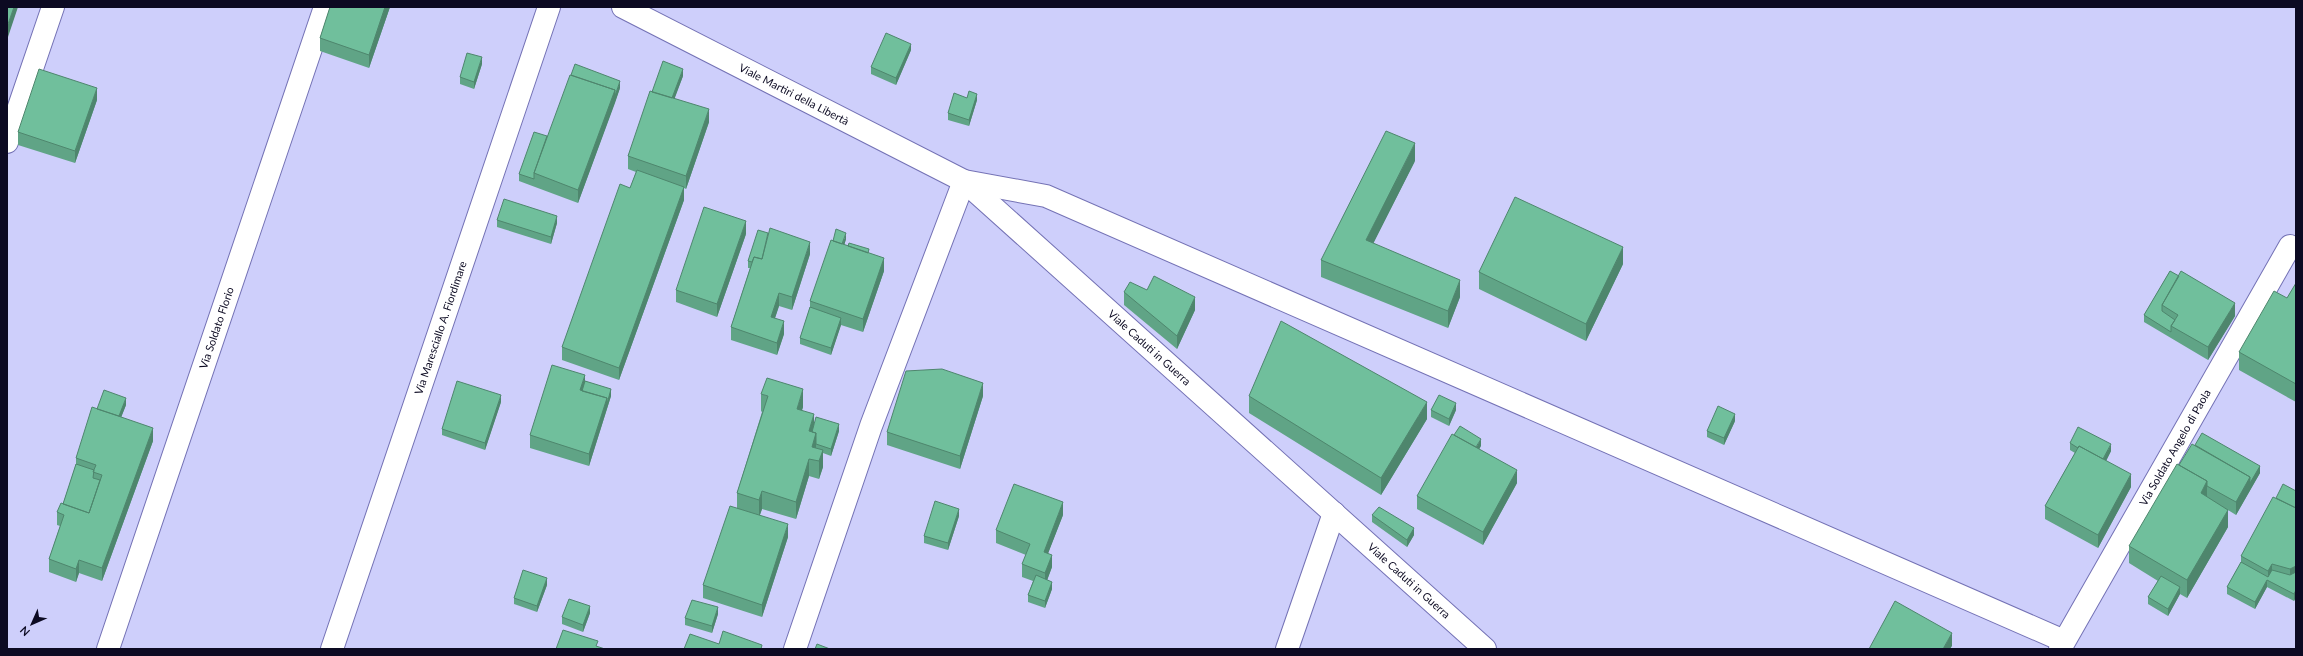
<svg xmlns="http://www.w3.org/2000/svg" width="2303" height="656" font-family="Lato,sans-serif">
	<rect width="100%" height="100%" fill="#cecffb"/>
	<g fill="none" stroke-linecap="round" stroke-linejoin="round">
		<g stroke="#7472b5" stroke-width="24">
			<g id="minor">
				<path id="s1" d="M623,7l341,174 521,468"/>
				<path d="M7,142l46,-135"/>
				<path id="s2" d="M108,649l217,-642"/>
				<path id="s3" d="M332,649l217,-642"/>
				<path d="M795,649l76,-223 93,-245 82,15 1018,445"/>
				<path d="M1287,649l47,-136"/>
				<path id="s4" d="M2060,649l230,-403"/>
			</g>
		</g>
		<use href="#minor" stroke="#fff" stroke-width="22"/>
	</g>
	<path fill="#60a486" d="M330,7h60l-21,61 -49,-17v-13z
		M911,50l-15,35 -25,-11v-7z
		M482,64l-8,25 -14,-5v-7z
		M683,76l-9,23 35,23 -23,67 -2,-1v12l-65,180 -57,-20v-13l68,-159 6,-16 -8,-3v-13l24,-64z
		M620,88l-42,115 -59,-22v-7l28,-38z
		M967,98l10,2 -8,26 -21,-6v-7z
		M97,100l-22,63 -57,-18v-13z
		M1415,161l-42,82 87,54 -12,31 -127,-51v-17z
		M497,220l60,3 -6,21 -54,-17z
		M746,234l-29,83 -41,-15v-12z
		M846,239l-2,6 25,8 15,18 -21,61 -22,-7 -10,30 -31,-11v-6l10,-31v-6l23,-60z
		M810,254l-18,56 -13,-4 -4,12 9,16 -7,21 -46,-15v-13l19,-59h-2v-7z
		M1623,264l-37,77 -107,-52v-17z
		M2170,271l65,45 -27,44 -64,-38v-7z
		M2296,283v119l-57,-32v-18l48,-54z
		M1147,290l48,20 -18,39 -53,-44v-13z
		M585,381l26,15 -22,70 -59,-18v-13z
		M761,394l42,13 -1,3 12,15 25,6 -8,25 -8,-3v14l-4,12 -10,-3 -13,43 -34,-10 -2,6 28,22 -26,80 -59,-19v-13l34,-77v-15l25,-81 -1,-1z
		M983,396l-23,73 -73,-24v-13z
		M1249,396l178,23 -46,76 -132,-82z
		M501,402l-16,48 -43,-15v-6z
		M126,405l-5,12 32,24 -51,140 -23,-8 -3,9 -27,-10v-13l11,-33 -3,-1v-13l6,-8 13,-40v-6l21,-49z
		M1431,410h25l-7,16 -18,-9z
		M1735,421l-11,24 -17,-8v-6z
		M2070,443l41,8 -5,10 25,26 -33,61 -53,-29v-13l30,-53 -5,-3z
		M2195,445l65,28 -24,42 -8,-5v17l-41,71 -7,-4 -12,22 -20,-12v-7l10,-16 -29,-18v-17l50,-81z
		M1481,446l-2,3 38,34 -34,62 -66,-36v-13z
		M2296,491v106l-2,4 -27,-14 -12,22 -28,-15v-7l14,-25v-6l35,-58z
		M1063,515l-15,38 4,14 -5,13 5,9 -7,19 -17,-6v-7l5,-14 -11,-4v-13l4,-9 -30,-12v-13z
		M1372,515l42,20 -7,12 -35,-25z
		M959,516l-11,34 -24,-7v-7z
		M547,585l-10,27 -23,-8v-6z
		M590,613l-7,19 -21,-8v-7z
		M718,614l-6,19 -27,-8v-7z"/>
	<path fill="#4e866d" d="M14,7h4l-11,33v-13z
		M385,7h5l-21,61v-13z
		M911,44v6l-15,35v-7z
		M482,57v7l-8,25v-7z
		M683,69v7l-13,35v-7z
		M620,81v7l-5,15v-7z
		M97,88v12l-22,63v-12z
		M615,90v13l-37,100v-13z
		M977,94v6l-8,26v-6z
		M709,109v13l-23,67v-13z
		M1415,143v18l-49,97v-18z
		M684,187v13l-65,180v-12z
		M557,216v7l-6,21v-7z
		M746,221v13l-29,83v-13z
		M846,233v6l-5,17v-6z
		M810,242v12l-18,56v-13z
		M1623,247v17l-37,77v-17z
		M884,258v13l-21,61v-13z
		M1460,280v17l-12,31v-17z
		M779,293v13l-8,24v-13z
		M1195,297v13l-18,39v-13z
		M2235,303v13l-27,44v-13z
		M841,318v7l-10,30v-7z
		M784,321v13l-7,21v-12z
		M585,375v13l-3,9 -2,-7z
		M983,383v13l-23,73v-13z
		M611,389v7l-22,70v-12l18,-56z
		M803,389v18l-6,19v-17z
		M501,395v7l-16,48v-7z
		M126,398v7l-9,23v-7z
		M1427,402v17l-46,76v-17z
		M1456,403v7l-7,16v-7z
		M814,414v17l-3,11 -2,-11z
		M1735,414v7l-11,24v-7z
		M839,424v7l-8,25v-7z
		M153,428v13l-51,140v-13z
		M816,433v18l-4,-4z
		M1481,439v7l-7,12v-7z
		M2111,444v7l-8,16v-7z
		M823,450v17l-4,12v-18z
		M809,459v17l-13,43v-17z
		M2260,466v7l-24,42v-13l14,-25z
		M1517,470v13l-34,62v-13z
		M2131,474v13l-33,61v-13z
		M2207,481v18l-6,-6z
		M762,491v18l-3,8v-17z
		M1063,502v13l-19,49v-12z
		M959,509v7l-11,34v-7z
		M2228,510v17l-41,71v-18z
		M788,524v13l-26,80v-12z
		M1414,528v7l-7,12v-7z
		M1052,555v12l-7,19v-13z
		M79,560v13l-3,9v-13z
		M2272,564v13l-4,4v-10z
		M2296,566v13l-6,3v-13z
		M547,578v7l-10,27v-6z
		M2267,580v7l-12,22v-7z
		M1052,582v7l-7,19v-7z
		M2180,587v7l-12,22v-7z
		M2296,590v7l-2,4v-7z
		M590,606v7l-7,19v-7z
		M718,607v7l-6,19v-7z
		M1952,633v13l-2,3h-7z"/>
	<path fill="#70bf9c" stroke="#4e866d" d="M7,7h7l-7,20z
		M330,7h55l-16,48 -49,-17z
		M886,33l25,11 -15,34 -25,-11z
		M467,53l15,4 -8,25 -14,-5z
		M663,61l20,8 -11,29 -20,-6z
		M575,64l45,17 -5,15v-6l-44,-15z
		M39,69l58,19 -22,63 -57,-19z
		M570,75l45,15 -37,100 -44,-17z
		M650,91l59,18 -23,67 -58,-20z
		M969,91l8,3 -8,26 -21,-7 6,-20 13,5z
		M1386,131l29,12 -49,97 94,40 -12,31 -127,-51z
		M534,132l13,4 -13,37v6l-15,-5z
		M637,170l47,17 -65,181 -57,-21 58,-163 10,4z
		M1515,197l108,50 -37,77 -107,-52z
		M504,199l53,17 -6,21 -54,-17z
		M704,207l42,14 -29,83 -41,-14z
		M770,228l40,14 -18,55 -13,-4 -8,24 13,4 -7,22 -46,-16 23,-70 8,2z
		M836,229l10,4 -4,11 -9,-3z
		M758,230l10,3 -6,26 -8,-2 -2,5 -4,-1z
		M831,240l53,18 -21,61 -53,-18z
		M849,243l20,6 -1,4 -20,-7z
		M2170,271l9,5 -17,29v6l13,9 -4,6v6l-27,-17z
		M2181,271l54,32 -27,44 -37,-21 7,-11 -16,-10z
		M1154,276l41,21 -18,39 -53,-44 6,-10 17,8z
		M2296,283v101l-57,-32 35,-61 13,7z
		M810,307l31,11 -10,30 -31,-10z
		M1281,321l146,81 -46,76 -132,-82z
		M552,365l33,10 -5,15 27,8 -18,56 -59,-19z
		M942,369l41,14 -23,73 -73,-24 19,-61z
		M767,378l36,11 -6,20 17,5 -5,17 7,2 -4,14 11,3 -4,11 -10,-2 -13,43 -34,-11 -3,9 -22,-7 31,-97 -7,-2z
		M457,381l44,14 -16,48 -43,-14z
		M585,381l26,8 -4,15v-6l-25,-7z
		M104,390l22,8 -7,18 -22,-7z
		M1439,395l17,8 -7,16 -18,-9z
		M1718,406l17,8 -11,24 -17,-7z
		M92,407l61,21 -51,140 -23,-8 -3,9 -27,-10 15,-44 -7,-3 4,-9 28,10 13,-38 -9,-3 3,-7 -20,-7z
		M816,417l23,7 -8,25 -15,-5v-11l-4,-1z
		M1460,426l21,13 -5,8 -22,-12z
		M2078,427l33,17 -8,15 -24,-13 -1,2 -8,-5z
		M2202,433l58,33 -10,17v-6l-55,-32z
		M1452,434l65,36 -34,62 -66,-36z
		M2192,444l58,33 -14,25 -29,-16v-5l-28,-16z
		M2079,446l52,28 -33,61 -53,-29z
		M76,464l18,6 -1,8 7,2 -11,33 -26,-9z
		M2177,464l30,17 -6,12 27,17 -41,70 -58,-34z
		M1014,484l49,18 -19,50 8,3 -7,18 -23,-9 8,-20 -34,-14z
		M2283,484l13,7v17l-20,-10z
		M2273,497l23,11v58l-6,3 -18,-5 -4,7 -27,-15z
		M935,501l24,8 -11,34 -24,-7z
		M730,506l58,18 -26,81 -59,-20z
		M1379,507l35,21 -7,12 -35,-25z
		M2241,562l27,15 4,-7 18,5 6,-3v18l-2,4 -27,-14 -12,22 -28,-15z
		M523,570l24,8 -10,28 -23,-8z
		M1036,575l16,7 -7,19 -17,-6z
		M2161,576l19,11 -12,22 -20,-12z
		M569,599l21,7 -7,19 -21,-8z
		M692,600l26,7 -6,19 -27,-8z
		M1895,601l57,32 -9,16h-74z
		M563,630l35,11 -2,5 9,3h-49z
		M723,631l39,14 -1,4h-77l6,-15 29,10z
		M817,644l13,5h-15z"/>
	<g text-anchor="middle" stroke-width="4" stroke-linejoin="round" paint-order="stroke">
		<g font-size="11" fill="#0c0a22" stroke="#cecffb">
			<text dy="4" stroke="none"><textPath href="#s1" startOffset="192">Viale Martiri della Libertà</textPath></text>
			<text dy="4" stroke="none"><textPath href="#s2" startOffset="339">Via Soldato Florio</textPath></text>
			<text dy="4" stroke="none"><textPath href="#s3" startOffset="339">Via Maresciallo A. Fiordimare</textPath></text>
			<text dy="4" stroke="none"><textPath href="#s1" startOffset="632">Viale Caduti in Guerra</textPath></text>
			<text dy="4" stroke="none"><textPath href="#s4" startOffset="232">Via Soldato Angelo di Paola</textPath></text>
			<text dy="4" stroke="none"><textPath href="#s1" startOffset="981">Viale Caduti in Guerra</textPath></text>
		</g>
	</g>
	<rect width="2303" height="656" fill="none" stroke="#0c0a22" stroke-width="16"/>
	<g transform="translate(32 624) rotate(225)" stroke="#cecffb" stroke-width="3" paint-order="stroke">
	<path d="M0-3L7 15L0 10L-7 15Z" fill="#0c0a22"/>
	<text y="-6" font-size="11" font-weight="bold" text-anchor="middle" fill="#0c0a22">N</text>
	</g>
</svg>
